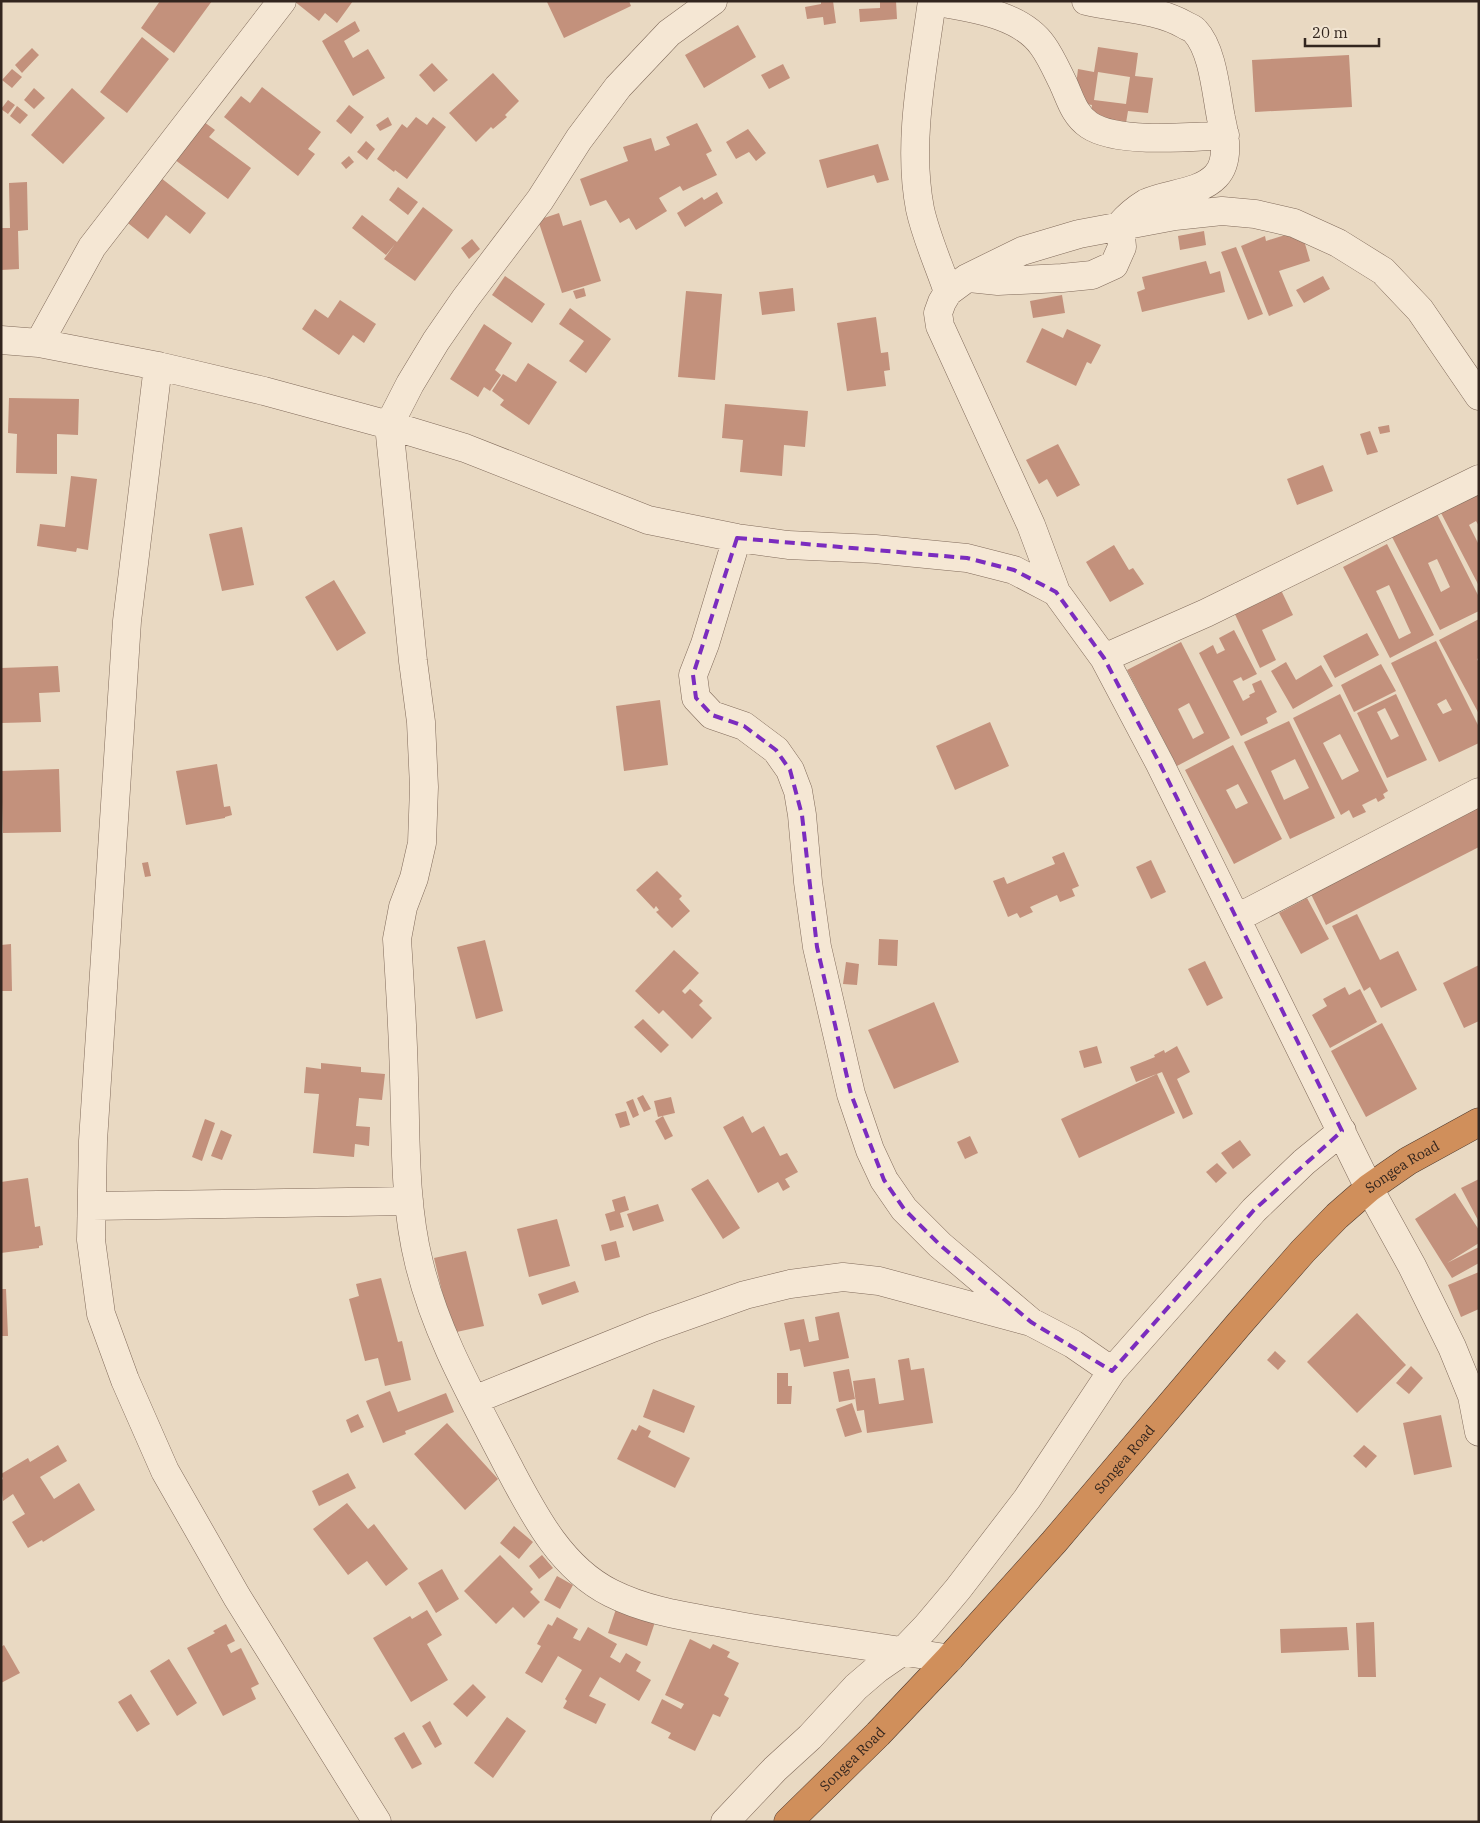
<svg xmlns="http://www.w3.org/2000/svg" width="1480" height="1823" font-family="'IBM Plex Serif',serif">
	<rect width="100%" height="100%" fill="#e9d9c2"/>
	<path fill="#c3917c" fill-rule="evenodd" d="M160,1h52l-38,52 -33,-25z
		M294,1h59l-16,22 -12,-10 -6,8z
		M629,1l2,5 -67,32 -17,-36z
		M821,1h12l3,22 -12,2 -1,-8 -16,2 -2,-12 16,-3z
		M880,1h16l1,18 -37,3 -1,-13 21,-1z
		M355,21l5,10 -16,10 9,17 15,-9 17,29 -32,18 -31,-55z
		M738,25l18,32 -52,31 -19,-33z
		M142,37l27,22 -42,54 -27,-21z
		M1098,47l40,6 -3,23 18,2 -5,35 -20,-2 -2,12 -36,-5 2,-13 -18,-3 4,-33 16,3zM1098,72l32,5 -4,27 -32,-4z
		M32,48l7,7 -17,18 -7,-8z
		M1349,55l3,52 -97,5 -3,-52z
		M432,63l16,17 -14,12 -15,-17z
		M783,64l7,14 -21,11 -8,-14z
		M12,69l10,8 -10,11 -10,-8z
		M493,73l26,28 -14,14 2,2 -14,12 -2,-2 -15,15 -27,-29z
		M262,87l59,45 -13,17 7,5 -17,22 -74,-59 17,-21 9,7z
		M34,88l11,10 -11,11 -10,-9z
		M72,88l33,30 -42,46 -32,-29z
		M8,100l7,5 -7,9 -7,-5z
		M349,105l15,12 -13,17 -15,-13z
		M17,106l11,9 -8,9 -10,-8z
		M388,117l4,8 -12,6 -4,-6z
		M416,117l11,8 6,-8 13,10 -39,52 -12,-9 -1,2 -17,-13 25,-35 5,4z
		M200,119l15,11 -6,7 42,31 -23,31 -61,-45z
		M697,123l15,28 -6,3 11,21 -34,16 -3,-5 -21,12 8,13 -31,19 -7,-12 -9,5 -14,-23 -16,6 -10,-27 48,-18 -5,-14 28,-9 4,13 15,-6 -4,-8z
		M748,129l18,24 -10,8 -7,-9 -13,7 -10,-17z
		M366,141l9,8 -8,11 -10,-8z
		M878,144l11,36 -12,3 -3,-8 -47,13 -8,-28z
		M349,156l5,6 -8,7 -5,-6z
		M152,171l54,42 -16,21 -24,-19 -18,24 -29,-23z
		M27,182l1,48 -10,1 1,38 -18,1v-42h9l-1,-45z
		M398,187l20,15 -10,13 -19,-15z
		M717,192l6,11 -38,24 -8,-14 25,-16 2,3z
		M423,207l30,23 -38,51 -31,-22 11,-15 -9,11 -34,-27 10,-13 35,27z
		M559,213l4,13 18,-6 20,61 -39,12 -24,-73z
		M1301,230l9,31 -31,10 14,35 -24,10 -28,-70 24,-10 1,5z
		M1204,231l2,14 -26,5 -2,-14z
		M472,239l8,10 -11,10 -8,-11z
		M1236,247l27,67 -15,6 -27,-68z
		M1206,261l4,13 10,-3 5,21 -83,20 -5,-20 8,-3 -3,-12z
		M505,276l40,28 -13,19 -40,-28z
		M1323,276l7,13 -26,14 -8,-13z
		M584,288l2,8 -10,3 -3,-8z
		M793,288l2,23 -33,4 -3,-23z
		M686,291l36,3 -7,86 -37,-3z
		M1062,295l3,18 -32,5 -3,-17z
		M340,300l36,24 -12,19 -11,-8 -14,20 -37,-26 13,-20 13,9z
		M570,308l41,31 -25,34 -17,-12 15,-20 -25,-17z
		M876,317l5,36 7,-1 2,18 -6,1 2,15 -39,5 -10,-68z
		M484,324l28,19 -17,27 6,5 -11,16 -6,-4 -6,10 -28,-18z
		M1042,328l21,10 4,-9 34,16 -10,19 -4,-2 -11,24 -50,-24z
		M528,363l29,19 -28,43 -29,-20 4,-5 -12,-9 11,-17 13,8z
		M9,398l70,1 -1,36 -21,-1v40l-41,-1 1,-39 -9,-1z
		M725,404l83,7 -3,36 -21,-2 -2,31 -42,-4 3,-32 -21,-2z
		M1389,425l1,7 -10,2 -2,-7z
		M1370,431l8,21 -11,3 -7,-21z
		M1058,444l22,41 -23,12 -10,-18 -8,5 -13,-24z
		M1323,465l10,26 -36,14 -10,-26z
		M71,476l26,3 -9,71 -11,-2 -1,4 -39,-6 3,-22 25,3z
		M1479,490v36l-3,-5 -7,4 10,20v41l-39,-75z
		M1437,514l42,83v14l-39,19 -48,-93zM1437,559l13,28 -9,5 -13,-29z
		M242,527l12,58 -32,6 -13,-57z
		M1387,544l47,91 -44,23 -47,-91zM1389,585l22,48 -12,6 -23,-48z
		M1114,545l15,25 4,-2 11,16 -34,18 -24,-40z
		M334,580l32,53 -29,18 -32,-54z
		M1280,588l13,27 -31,15 14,30 -16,8 -27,-58z
		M1479,619v39l-2,1 2,4v51l-40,-74z
		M1234,630l23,44 -14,7 -2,-4 -8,4 10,20 7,-4 -1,-2 6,-3 -3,-8 9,-4 16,32 -11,6 2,5 -27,13 -42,-83 14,-8 4,9 8,-4 -6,-12z
		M1367,633l12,22 -44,23 -12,-22z
		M1436,641l43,86v16l-40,19 -48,-99zM1446,699l6,11 -9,4 -6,-10z
		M1181,642l49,96 -53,28 -50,-96zM1189,703l15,30 -11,6 -15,-30z
		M1286,662l10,18 25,-15 12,21 -40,23 -22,-38z
		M1381,664l15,27 -42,21 -13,-27z
		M58,666l2,26 -21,1 2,29 -40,1v-55z
		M1340,694l48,97 -5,3 2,4 -7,4 -2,-4 -14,7 4,7 -13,6 -4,-8 -8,5 -48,-97zM1340,734l19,37 -17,9 -19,-37z
		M1396,694l31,66 -40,18 -30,-65zM1385,708l14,28 -8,4 -14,-28z
		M660,700l8,65 -44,6 -8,-65z
		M1289,721l46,97 -45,21 -46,-97zM1295,759l14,29 -25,12 -13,-29z
		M990,722l19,44 -54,24 -19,-44z
		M1233,745l49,94 -48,25 -49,-94zM1238,784l10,19 -12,6 -10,-19z
		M217,764l7,43 6,-1 2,9 -7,2v1l-39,7 -10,-54z
		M59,769l2,63 -58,1 -2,-62z
		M1479,802v45l-153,78 -18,-37z
		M1064,852l15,34 -7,3 3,7 -15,6 -3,-7 -27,12 3,5 -13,6 -3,-5 -9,4 -15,-36 11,-4 3,7 48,-20 -3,-7z
		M1151,860l15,32 -15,7 -15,-32z
		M148,862l3,14 -6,1 -3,-14z
		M657,871l25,25 -3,3 11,12 -18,17 -16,-16 3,-2 -3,-4 -2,3 -18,-19z
		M1307,898l22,41 -28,15 -22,-41z
		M1357,914l23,46 18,-9 19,39 -36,18 -11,-21 -6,4 -32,-65z
		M879,939l19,1 -1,26 -19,-1z
		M485,940l18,71 -27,8 -19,-72z
		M11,944l1,47h-11v-46z
		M674,950l25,23 -17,18 3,3 5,-5 13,12 -4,4 13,13 -20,21 -29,-29 -4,4 -24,-23z
		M1205,961l18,37 -16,8 -19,-37z
		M846,962l13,2 -2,21 -14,-1z
		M1479,965v56l-15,7 -21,-45z
		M1345,987l4,8 11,-6 17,33 -47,26 -18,-33 15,-9 -4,-7z
		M934,1002l25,60 -65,27 -26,-59z
		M643,1019l26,26 -8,8 -27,-26z
		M1382,1023l35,66 -51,28 -35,-66z
		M1097,1046l5,17 -18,5 -5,-17z
		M1177,1046l13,26 -13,7 16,35 -10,5 -21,-47 -26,10 -6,-15 25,-10 -1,-2 10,-5 1,3z
		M321,1063l40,4v5l24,2 -3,26 -23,-2 -3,28 14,1 -1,19 -14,-2 -1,13 -41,-4 6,-59 -15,-1 2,-26 15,2z
		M1157,1074l18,39 -96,45 -18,-39z
		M643,1095l8,14 -7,3 -7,-14z
		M671,1097l4,16 -17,4 -4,-16z
		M633,1099l6,16 -6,3 -7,-16z
		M626,1111l4,14 -10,3 -5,-14z
		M663,1116l10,20 -8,4 -10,-19z
		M743,1116l9,17 12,-7 16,30 7,-3 11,19 -13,7 5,8 -7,4 -5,-9 -20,11 -35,-66z
		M205,1119l10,4 -13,38 -10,-4z
		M221,1130l11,5 -10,25 -11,-4z
		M970,1136l8,17 -13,6 -8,-17z
		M1240,1140l11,15 -18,14 -12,-16z
		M1217,1163l10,10 -11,10 -10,-11z
		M28,1178l7,49 5,-1 3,19 -4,1v2l-38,5v-71z
		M708,1179l32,49 -17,11 -32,-50z
		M1479,1179v43l-18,-34z
		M1455,1193l24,37v13l-32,20 32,-16v16l-27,15 -37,-59z
		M625,1196l4,14 -9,3 4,14 -14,4 -5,-17 10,-3 -3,-11z
		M658,1204l6,17 -31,10 -6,-17z
		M557,1219l13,47 -41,11 -12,-48z
		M616,1241l4,16 -15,4 -4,-16z
		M466,1251l18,75 -32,7 -18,-75z
		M1479,1272v37l-18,8 -13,-32z
		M381,1278l17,64 4,-1 9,39 -26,6 -7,-28 -13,3 -16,-62 10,-3 -3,-12z
		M575,1281l4,11 -37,13 -4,-11z
		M1,1289h5l2,47h-7z
		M839,1312l10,46 -45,9 -4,-18 -10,2 -6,-28 20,-4 5,23 10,-2 -4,-23z
		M1357,1313l49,52 -49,48 -50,-51z
		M1275,1351l11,10 -8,9 -11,-10z
		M909,1358l2,12 13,-2 9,55 -66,10 -3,-23 -7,1 -4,-30 22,-3 4,26 25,-4 -6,-40z
		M1411,1366l12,12 -14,16 -13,-11z
		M849,1369l6,30 -16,3 -6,-30z
		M777,1373h11v13h4l-1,18h-14z
		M653,1389l42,17 -11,27 -41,-16z
		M390,1391l8,21 48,-19 8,19 -49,19 1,3 -23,9 -17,-42z
		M852,1403l10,29 -17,5 -9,-28z
		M358,1414l6,13 -13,6 -5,-13z
		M1441,1415l11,52 -38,8 -11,-52z
		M447,1423l51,56 -33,31 -51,-56z
		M639,1425l12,6 -3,6 42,21 -15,30 -58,-29 15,-30 4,2z
		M58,1445l9,16 -27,16 14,22 25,-16 16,27 -52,32 -1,-2 -14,8 -16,-26 13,-8 -12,-20 -10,7 -2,-21 2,-1 -2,-5 27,-16 2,4z
		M1364,1445l13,11 -11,12 -13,-12z
		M348,1473l8,15 -37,18 -7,-15z
		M347,1503l21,26 6,-5 34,45 -22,17 -19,-25 -19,14 -35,-46z
		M514,1526l19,16 -14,17 -19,-16z
		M500,1555l33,34 -3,3 10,10 -16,16 -11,-11 -17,17 -32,-33z
		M542,1555l11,13 -14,11 -10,-13z
		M442,1569l17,30 -23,14 -18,-30z
		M557,1576l16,9 -13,24 -16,-9z
		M616,1609l39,13 -8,24 -39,-13z
		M427,1610l15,25 -15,9 21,36 -37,22 -38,-64 37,-22 2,3z
		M557,1617l21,12 -5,9 7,3 8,-14 29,17 -7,13 10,6 6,-10 15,9 -5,9 15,9 -12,21 -39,-24 -11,19 17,8 -10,20 -33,-16 4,-7 -2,-2 17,-29 -24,-14 -16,27 -17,-10 16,-27 -4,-2 11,-20 4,2z
		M1374,1622l2,55h-18l-2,-54z
		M226,1624l9,17 -8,4 4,8 10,-5 18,36 -8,4 5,11 -33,17 -36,-68 28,-15 -2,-2z
		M1347,1627l2,23 -68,3 -1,-24z
		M690,1639l20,10 3,-5 17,8 -3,5 12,6 -15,32 5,3 -9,19 -7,-3 -18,37 -27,-13 3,-5 -20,-10 11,-24 19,10 3,-5 -19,-9z
		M4,1645l16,28 -19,10v-36z
		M169,1659l28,44 -20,13 -27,-45z
		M473,1684l13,13 -19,20 -14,-13z
		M131,1694l19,30 -13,8 -19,-30z
		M507,1717l19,14 -33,47 -19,-15z
		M430,1721l12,23 -7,4 -13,-22z
		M404,1732l18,32 -10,5 -18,-31z"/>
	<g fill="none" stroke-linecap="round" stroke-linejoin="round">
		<g stroke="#816b5b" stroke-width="29">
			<path id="minor" d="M713,1l-44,32 -51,54 -39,52 -39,61 -75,99 -29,42 -26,43 -21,41 24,236 8,61 3,65 -2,56 -8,35 -11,29 -6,32c3,46 6,93 7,139 2,61 0,125 15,185 17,71 54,135 87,199 26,49 53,105 105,131 36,18 73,23 112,30 75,14 151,23 226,36
				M932,1c37,7 88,12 111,45 8,11 14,25 20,37 7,15 11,32 26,42 28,19 101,12 136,10
				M932,1c-9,67 -25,141 -12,208 6,28 19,56 28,83
				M969,278l29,3 64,-3 30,-3 22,-10 8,-18 -2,-22c7,-8 16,-16 26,-22 21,-10 53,-9 70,-27 14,-15 9,-41 5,-58 -5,-25 -8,-68 -26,-87 -2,-3 -7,-4 -10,-6 -30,-17 -66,-16 -99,-24
				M1,340l38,3 119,23 106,25 125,34 76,23 183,72 89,18 51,7 87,4 92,9 47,12 42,22 48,66 56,106 209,424 43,78 40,81 20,49 7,36
				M39,343l53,-96 190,-246
				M158,366l-31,255 -34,520 -2,99 10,74 24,66 40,91 72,126 140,225
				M737,538l-32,106 -12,31 3,23 16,17 32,11 32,24 14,20 8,21 4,24 6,67 9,65 34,147 19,56 14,30 20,29 36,36 91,77
				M1056,592l-25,-67 -91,-199 -2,-13 4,-11 6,-10 19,-14 55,-27 57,-17 96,-18 47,-5 33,3 39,9 44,20 45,28 37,39 59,86
				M1104,658l102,-45 273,-134
				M1237,918l242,-126
				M92,1206l317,-5
				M474,1400l178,-72 93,-33 45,-11 53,-7 36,4 152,41 42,22 39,27
				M725,1822l50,-53 35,-32 46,-50 21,-18 26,-18 23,-24 32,-38 69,-90 85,-128 142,-161 50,-48 38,-31"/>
		</g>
		<g stroke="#4f3a2f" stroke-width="29">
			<g id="highway">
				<path id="s1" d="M788,1822l90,-88 71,-75 105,-117 185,-218 64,-73 34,-35 32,-28 39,-27 71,-39"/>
			</g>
		</g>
		<use href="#minor" stroke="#f5e7d4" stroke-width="28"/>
		<use href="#highway" stroke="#d08f5b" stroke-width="28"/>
	</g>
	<path fill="none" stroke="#7b2cbf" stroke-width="4" stroke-dasharray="10 6" stroke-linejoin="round" d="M737,538l230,20 47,12 42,22 48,66 56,106 182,367 -88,79 -142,161 -81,-49 -91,-77 -36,-36 -20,-29 -33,-86 -34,-147 -15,-132 -12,-45 -14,-20 -32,-24 -32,-11 -16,-17 -3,-23z"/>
	<g text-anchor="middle" stroke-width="5" stroke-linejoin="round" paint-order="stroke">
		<g font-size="14" fill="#32251e" stroke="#f1e4d1">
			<text dy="5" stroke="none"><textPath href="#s1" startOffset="900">Songea Road</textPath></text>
			<text dy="5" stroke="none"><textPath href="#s1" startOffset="495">Songea Road</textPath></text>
			<text dy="5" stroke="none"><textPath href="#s1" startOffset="90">Songea Road</textPath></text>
		</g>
	</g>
	<rect width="1480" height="1823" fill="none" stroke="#32251e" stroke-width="5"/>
	<path d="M1305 38v8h74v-8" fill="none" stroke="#32251e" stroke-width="2.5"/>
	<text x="1312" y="38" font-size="15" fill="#32251e" stroke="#f1e4d1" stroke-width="4" paint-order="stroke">20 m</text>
</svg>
